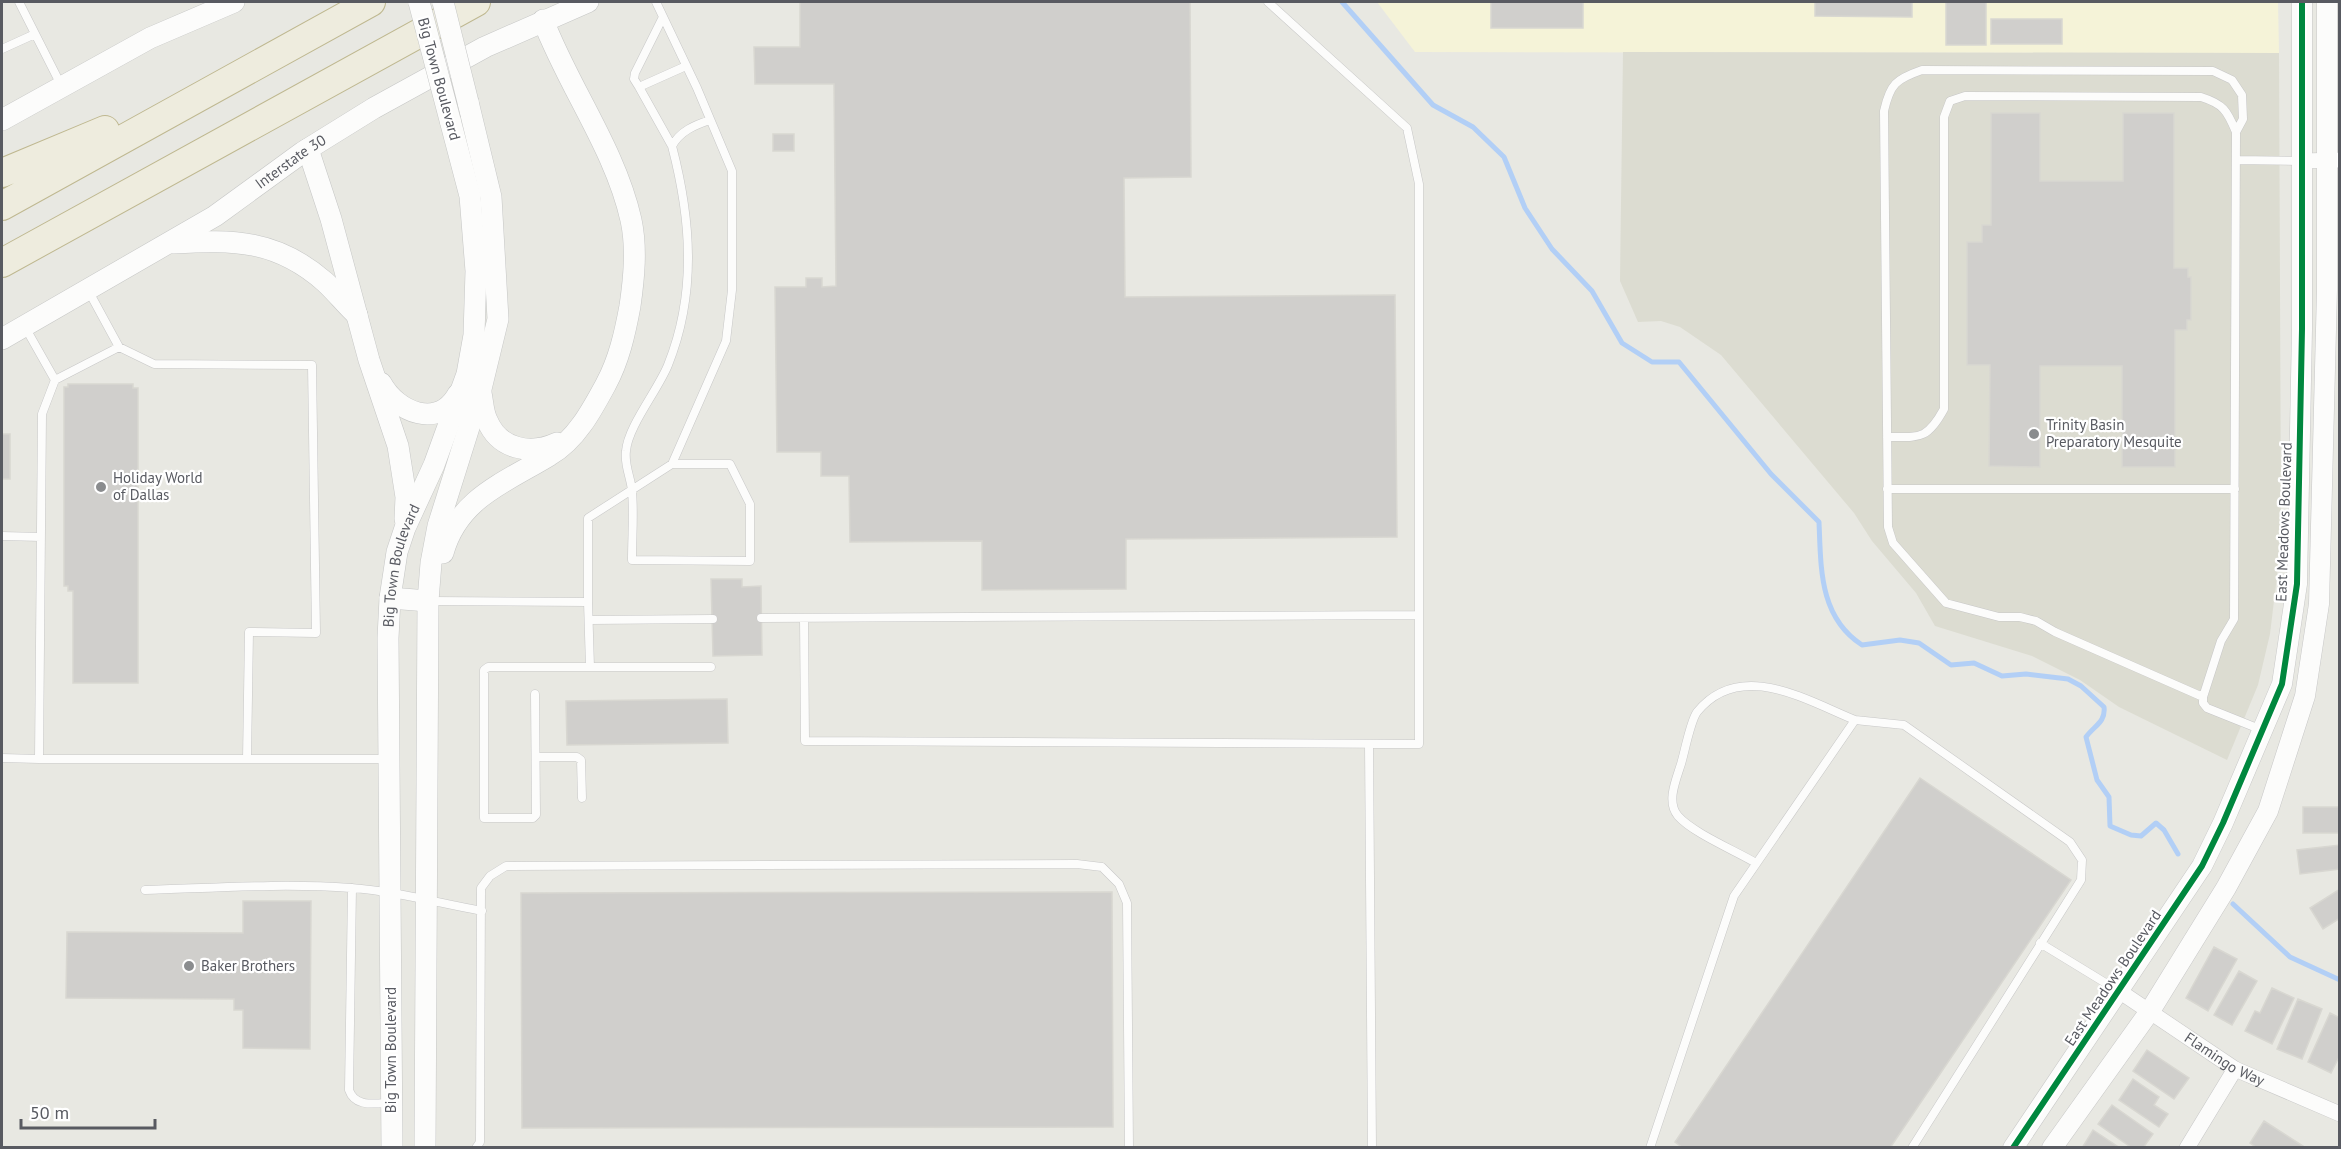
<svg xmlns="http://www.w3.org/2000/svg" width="2341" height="1149" font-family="'PT Sans',sans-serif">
	<rect width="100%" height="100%" fill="#e8e8e2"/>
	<path fill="#f5f3d8" d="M1377,2h901l1,51 -864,-1z"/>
	<path fill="#dcdcd1" d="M1623,52l656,1 2,470 -4,53 -7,58 -12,51 -31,75 -108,-53 -39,-27 -48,-24 -97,-30 -19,-33 -44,-52 -18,-28 -133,-158 -41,-28 -19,-6 -23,1 -18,-41z"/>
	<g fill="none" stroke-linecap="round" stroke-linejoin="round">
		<path stroke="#b2cff6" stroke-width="5" d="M1342,2l91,103 40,22 31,30 21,51 27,41 40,42 30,52 30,19h27l92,112 48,48c2,46 0,95 43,123l38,-5 19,3 32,22 23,-2 28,13 24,-2 42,5 13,7 23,21c2,15 -10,19 -18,30l11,43 12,17 1,29 21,9 10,1 15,-13 8,7 14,24
			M2233,904l57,53 50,23"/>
	</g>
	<path fill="#d0cfcc" stroke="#d8d7d1" stroke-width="1.5" d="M800,2h390l1,175 -67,1 1,119 270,-2 2,242 -271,2v50l-144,1v-49l-132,1 -1,-66h-28v-24h-44l-2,-165h31v-9h16v9l14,-1 -2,-202h-79l-1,-37h46z
		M1491,2h92v26h-92z
		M1815,2h97v15l-97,-1z
		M1946,2h40v43h-40z
		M1991,19h71v25h-71z
		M1991,113h49v68h83v-68h51v155h14v9h3v43h-4v10h-12v137h-53v-101h-82v101l-51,-1 1,-101h-23v-123h15v-17h9z
		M773,134h21v17h-21z
		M68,384h65v4h5v295h-65v-92h-5v-5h-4v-199h4z
		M2,434h8v45h-8z
		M711,579h31v8l19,-1 1,69 -49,1z
		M727,699l1,44 -161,2 -1,-44z
		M1920,778l151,102 -181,268h-207l-8,-6z
		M2303,807h37v26h-37z
		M2340,845v24l-40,5 -3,-24z
		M2340,889v29l-17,11 -13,-21z
		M1112,892l1,235 -591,1 -1,-235z
		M243,901h68l-1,148 -67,-1v-38h-9v-11l-168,-1 1,-66 176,1z
		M2214,947l23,12 -29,52 -22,-13z
		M2239,971l18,10 -25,44 -18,-10z
		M2272,988l22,10 -22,46 -27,-13 10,-20 5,2z
		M2298,999l24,10 -20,50 -25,-10z
		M2330,1013l10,5v37l-9,18 -23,-11z
		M2147,1050l42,28 -15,21 -41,-28z
		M2133,1079l26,18 -5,8 14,9 -9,13 -40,-27z
		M2112,1105l41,29 -10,14h-11l-34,-24z
		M2264,1121l39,25 -1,2h-45l-7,-5z
		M2093,1130l27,18h-38z"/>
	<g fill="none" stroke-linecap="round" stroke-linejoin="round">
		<g stroke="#c7c7c7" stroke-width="9">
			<path id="service" d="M19,2l42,83
				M663,17l-28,56 -1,6 5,8 47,-21
				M2,49l33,-15
				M639,87l33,59
				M2236,160l65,1
				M25,327l30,53 64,-33 -31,-57
				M119,347l35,17 158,1 4,268 -67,-1 -2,127
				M55,380l-13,34 -3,345h350
				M1887,437c33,0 40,3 57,-28v-292l6,-16 15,-5 236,1c22,7 26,13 35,35l-2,487 -13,22 -18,56v6l4,5 55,22
				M672,464h58l20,40v57l-118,-1c0,-23 2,-46 0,-69 -1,-13 -8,-26 -6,-40 2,-25 32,-61 42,-86 29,-72 23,-146 4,-219 8,-15 23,-21 38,-26
				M1887,489h348
				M2,536l39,1
				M430,601l158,1v-84l84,-54 54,-123 6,-51v-119l-35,-83 -41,-86
				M588,602l2,65h121
				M761,618l657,-3
				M804,618l1,123 614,3v-560l-12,-56 -139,-126
				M589,620l124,-1
				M535,694l1,121 -3,3h-49v-148l4,-3h102
				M2203,697l-148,-65 -19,-11 -16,-4h-21l-53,-14 -53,-60 -5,-16 -4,-416c6,-27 12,-32 38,-41l291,1 19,9 10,15 1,24 -7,13
				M1369,744l3,404
				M536,757h41l4,3 1,38
				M2,758l37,1
				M1756,863c-20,-12 -63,-30 -78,-47 -12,-14 -2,-36 3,-52 4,-13 9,-42 16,-52 43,-53 109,-12 158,8
				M352,888l-3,202c6,18 27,13 42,13
				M145,890c68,-2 138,-7 206,-2 44,3 87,15 131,23
				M2040,943l77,47
				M476,1148l4,-6 1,-254 9,-12 16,-10 571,-2 25,3 17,17 8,19 2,245
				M1650,1148l84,-252 121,-176 49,5 166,117 12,18 -1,20 -169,268"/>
		</g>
		<g stroke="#c7c7c7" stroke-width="16">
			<g id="minor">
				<path d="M2302,161l38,-1"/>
				<path id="s1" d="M2119,991l116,78 105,45"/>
				<path d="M2187,1148l48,-79"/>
			</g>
		</g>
		<g stroke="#c7c7c7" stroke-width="21">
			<path id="tertiary" d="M2013,1148l189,-282 21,-43 59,-139 15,-100 5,-255v-327
				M2052,1148l98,-137 76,-123 42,-77 37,-115 14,-92 8,-314v-288"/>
		</g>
		<g stroke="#c5c6c5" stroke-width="22">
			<g id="secondary">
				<path d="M2,120l148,-82 84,-36"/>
				<path d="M308,149l23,70 38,141 29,86 8,51 -1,22"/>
				<path d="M173,243c61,-3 103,-4 152,39 11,10 21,23 32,33"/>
				<path id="s2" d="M2,339l213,-123 88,-64 71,-44 111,-61 103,-45"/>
				<path d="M381,383c16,30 58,46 77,11"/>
				<path d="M481,393c2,9 2,19 6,27 12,30 44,35 70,23"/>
				<path d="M443,553c15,-55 63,-71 107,-98 26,-15 42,-45 56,-71 13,-24 19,-51 24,-78 4,-28 7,-58 1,-86 -16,-71 -62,-132 -88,-200"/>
				<path d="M390,598l38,3"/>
				<path id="s3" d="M392,1148l-4,-510 2,-40 7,-46 8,-24 29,-63 33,-91 7,-39 2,-64 -6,-75 -20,-76"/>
				<path d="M425,1148l3,-547 3,-38 7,-37 43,-137 17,-70 -7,-122 -23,-95"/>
			</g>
		</g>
		<g stroke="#bfb890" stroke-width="30">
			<path id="motorway" d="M2,173l103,-43
				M2,206l369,-204
				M2,263l474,-261"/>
		</g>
		<use href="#service" stroke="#fcfcfb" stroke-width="8"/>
		<use href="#minor" stroke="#fcfcfb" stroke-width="15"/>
		<use href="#tertiary" stroke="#fcfcfb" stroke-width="20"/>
		<use href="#secondary" stroke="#fcfcfb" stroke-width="21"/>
		<use href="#motorway" stroke="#eeecde" stroke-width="28"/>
		<g stroke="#c5c6c5" stroke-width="22" stroke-linecap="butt">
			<path id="secondary-bridge" d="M419,2l31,118
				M443,2l25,100"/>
		</g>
		<use href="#secondary-bridge" stroke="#fcfcfb" stroke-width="21"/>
		<g stroke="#fff" stroke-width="10">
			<path id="cycleway" d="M2013,1148l189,-282 21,-43 59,-139 15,-100 5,-255v-327"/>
		</g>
		<use href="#cycleway" stroke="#00873e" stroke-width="6"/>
	</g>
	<g fill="#8a8c8e" stroke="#fff" stroke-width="2">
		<circle cx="2034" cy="434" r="6"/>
		<circle cx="101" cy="487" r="6"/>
		<circle cx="189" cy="966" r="6"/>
	</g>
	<g text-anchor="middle" stroke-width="4.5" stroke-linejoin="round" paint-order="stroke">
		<g font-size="15" fill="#585a61" stroke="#fff">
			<text transform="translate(439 79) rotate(75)" y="5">Big Town Boulevard</text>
			<text dy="5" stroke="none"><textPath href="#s2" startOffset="339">Interstate 30</textPath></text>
			<text transform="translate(2284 522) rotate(-88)" y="5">East Meadows Boulevard</text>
			<text dy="5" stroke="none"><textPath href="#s3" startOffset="584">Big Town Boulevard</textPath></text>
			<text transform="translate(2113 978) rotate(-56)" y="5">East Meadows Boulevard</text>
			<text transform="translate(391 1050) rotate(-90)" y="5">Big Town Boulevard</text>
			<text dy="5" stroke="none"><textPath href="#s1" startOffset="126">Flamingo Way</textPath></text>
		</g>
		<g font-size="15" fill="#585a61" stroke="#fff" text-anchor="start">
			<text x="2046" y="430">Trinity Basin<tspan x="2046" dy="17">Preparatory Mesquite</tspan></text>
			<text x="113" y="483">Holiday World<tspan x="113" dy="17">of Dallas</tspan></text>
			<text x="201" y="971">Baker Brothers</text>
		</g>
	</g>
	<rect width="2341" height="1149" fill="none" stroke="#585a61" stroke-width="6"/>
	<path d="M21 1119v9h134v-9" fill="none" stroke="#585a61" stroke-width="3"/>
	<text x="30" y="1119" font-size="18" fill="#585a61" stroke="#ffffff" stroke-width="4.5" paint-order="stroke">50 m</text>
</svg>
